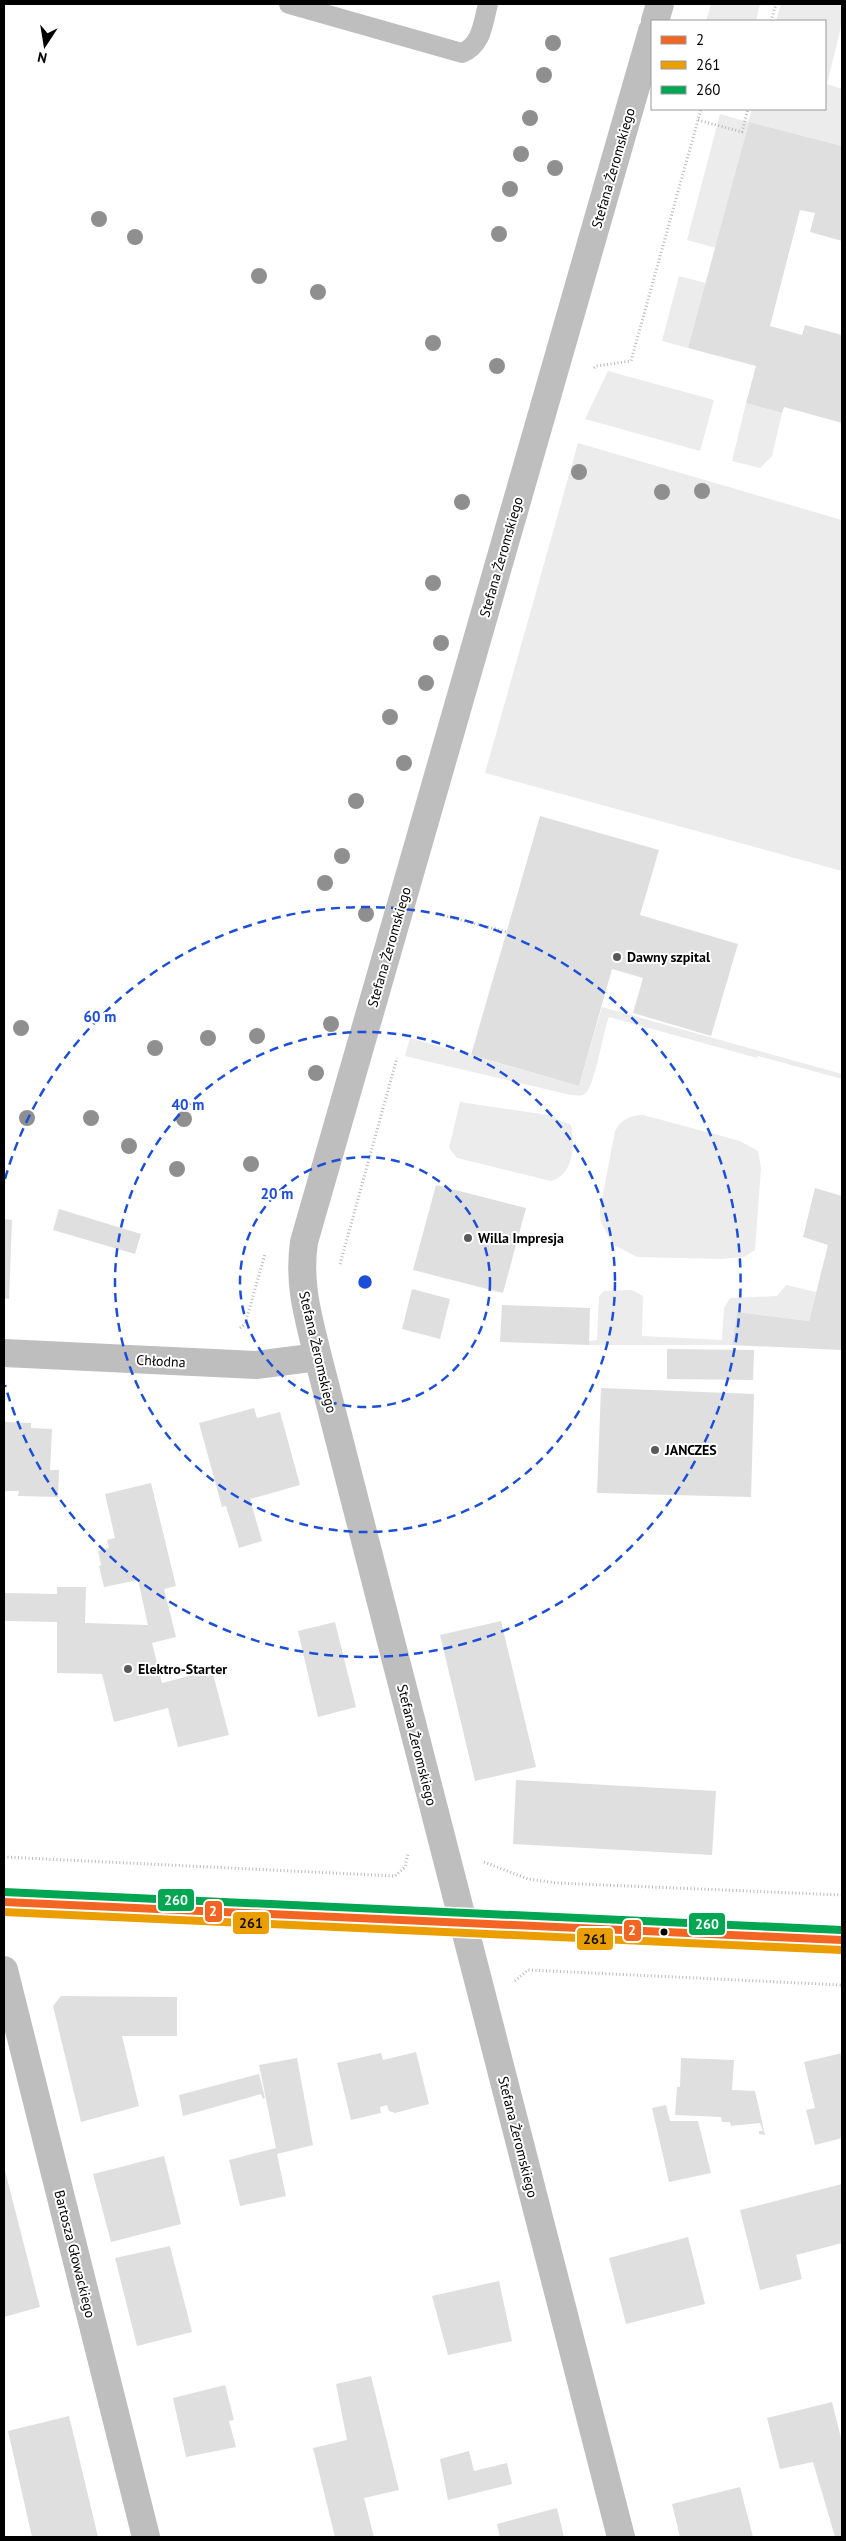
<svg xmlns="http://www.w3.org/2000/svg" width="846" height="2541" font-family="'PT Sans',sans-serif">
	<rect width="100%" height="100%" fill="#fff"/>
	<path fill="#ececec" d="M711,4h49l-4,17h-50z
		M781,4h61v19l-15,61 15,5v57l-93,-24 -33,126 -29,-8 33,-126 28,8 4,-13h73v-88h-49z
		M679,276l27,7 -18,65 -26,-7z
		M608,371l106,29 -14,51 -115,-32z
		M746,403l36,10 -10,43 -12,12 -28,-7z
		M578,443l264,77v351l-357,-98z
		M602,1007l240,67v5l-84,-23 -1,2 -148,-41c-6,15 -14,67 -23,76 -4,4 -11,2 -15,2l-166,-39 5,-18 169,48z
		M460,1102l88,13 23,10c4,19 3,50 -20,56l-94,-23 -8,-10z
		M643,1115l97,26 18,10 3,17 -6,82 -11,7 -22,2 -85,-2 -23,-12 -13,-22 -1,-13 15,-79c6,-11 15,-16 28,-16z
		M786,1285l30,7 -7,29 -72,-9 -5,33h-143v-4l8,-1 2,-44 5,-5 28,-1 11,6 -1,40 80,4 2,-32 6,-10 47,-2z"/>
	<path fill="#dfdfdf" d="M749,122l93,24v95l-32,-9 5,-19 -15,-3 -30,116 32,9 3,-10 37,10v88l-58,-16 -2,6 -36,-10 10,-37 -68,-18z
		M540,816l119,34 -19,65 98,29 -27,92 -78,-23 10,-35 -31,-9 -33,117 -108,-31z
		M436,1185l90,23 -23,85 -90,-23z
		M815,1188l27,8v154l-110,-5 5,-33 72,9 19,-76 -25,-8z
		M59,1209l82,25 -6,20 -82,-24z
		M4,1219l8,1 -3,79 -5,-1z
		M412,1289l38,10 -10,40 -38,-10z
		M502,1305l88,3 -1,37 -89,-3z
		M667,1349l87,1 -1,30 -86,-1z
		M601,1388l153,6 -3,103 -154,-4z
		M254,1408l3,10 23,-6 20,73 -50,14 12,42 -23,7 -13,-42 -4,1 -23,-84z
		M4,1422l27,1v5l21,1 -2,41h9l-1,27 -40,-1 1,-5h-15z
		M151,1483l25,103 -12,3 12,48 -24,6 10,40 50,-13 17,65 -51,12 -10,-39 -54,14 -12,-48 -45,-1v-51l-53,-1v-28l53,1v-7h29l-1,36 63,2 -10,-45 -34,7 -5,-21 2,-1 -3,-14 11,-3 -2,-8 8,-2 -10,-44z
		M501,1621l35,146 -61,14 -35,-146z
		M335,1622l21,85 -38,10 -20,-86z
		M516,1780l200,11 -4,64 -199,-11z
		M61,1996l116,1v39h-55l17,70 -58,16 -28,-116z
		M416,2052l13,52 -34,9 -6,-2 -2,-6 -7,2 1,6 -30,7 -14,-57 44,-10 2,7z
		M842,2053v85l-27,7 -9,-35 9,-2 -11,-46z
		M297,2058l16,87 -36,9 9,42 -46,10 -11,-46 47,-12 -17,-83z
		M681,2058l53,2 -2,30 23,1 10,44 -6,-1v-3h4l-3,-8 -29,3 -1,-4h-8l-1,-5 -46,-2 2,-28h3z
		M259,2074l6,24 -2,1 -2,-5 -78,22 -4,-21z
		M666,2105l4,16h28l13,52 -42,9 -17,-74z
		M164,2156l17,68 -70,18 -18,-68z
		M4,2167l36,140 -36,10z
		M842,2184v59l-46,12 6,24 -42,11 -20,-80z
		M688,2237l17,67 -79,20 -17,-66z
		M170,2246l22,86 -55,14 -22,-88z
		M499,2281l13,60 -64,14 -16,-59z
		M371,2376l28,114 -35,8 10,39h-39l-22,-89 34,-8 -11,-56z
		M225,2385l9,35 -5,1 7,26 -50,10 -13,-59z
		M832,2402l10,40v95h-7l-22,-75 -33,7 -13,-51z
		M69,2416l29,121h-66l-24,-106z
		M469,2451l5,20 33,-8 5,21 -64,16 -8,-41z
		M740,2487l13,50h-73l-8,-33z
		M557,2508l7,29h-64l-3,-13z"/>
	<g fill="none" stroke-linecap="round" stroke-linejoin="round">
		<path stroke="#b9b9b9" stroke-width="3" stroke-dasharray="1 2.5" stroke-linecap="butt" d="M771,21l5,-17
			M698,120l44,12 6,-23
			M594,368l2,-2 35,-5 70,-252
			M437,914l70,18
			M340,1264l57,-206
			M240,1328l5,-4 20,-70
			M4,1857l391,19 10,-9 3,-13
			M484,1862l44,17 29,4 285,12
			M515,1981l13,-11 314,15"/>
		<path stroke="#bebebe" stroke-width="20" d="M289,4l173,49c20,-8 21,-30 26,-49"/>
		<path stroke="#bebebe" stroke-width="28" d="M655,21l5,-17
			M4,1353l252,12 62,-8
			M4,1970l142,567
			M621,2537l-303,-1180c-10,-41 -20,-73 -14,-115l348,-1211"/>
		<path stroke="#b8b8b8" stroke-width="28" d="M4,1902l838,38"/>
		<g stroke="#fff" stroke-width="11">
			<path id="bus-1" d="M4,1902l838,38"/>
		</g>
		<g stroke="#fff" stroke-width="11">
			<path id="bus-2" d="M4,1912l838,38"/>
		</g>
		<g stroke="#fff" stroke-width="11">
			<path id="bus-3" d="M4,1892l838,38"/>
		</g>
		<use href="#bus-1" stroke="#f26522" stroke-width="8"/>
		<use href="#bus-2" stroke="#eb9e00" stroke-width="8"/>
		<use href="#bus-3" stroke="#00a651" stroke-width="8"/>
	</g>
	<g fill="#8f8f8f">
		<circle cx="553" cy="43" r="8"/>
		<circle cx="544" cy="75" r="8"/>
		<circle cx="530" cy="118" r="8"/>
		<circle cx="521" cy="154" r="8"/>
		<circle cx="555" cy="168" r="8"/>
		<circle cx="510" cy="189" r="8"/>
		<circle cx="99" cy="219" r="8"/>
		<circle cx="499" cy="234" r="8"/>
		<circle cx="135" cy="237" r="8"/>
		<circle cx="259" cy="276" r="8"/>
		<circle cx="318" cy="292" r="8"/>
		<circle cx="433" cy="343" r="8"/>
		<circle cx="497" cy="366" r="8"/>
		<circle cx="579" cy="472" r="8"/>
		<circle cx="702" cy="491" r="8"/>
		<circle cx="662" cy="492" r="8"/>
		<circle cx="462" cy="502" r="8"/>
		<circle cx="433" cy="583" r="8"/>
		<circle cx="441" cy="643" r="8"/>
		<circle cx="426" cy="683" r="8"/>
		<circle cx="390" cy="717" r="8"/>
		<circle cx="404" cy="763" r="8"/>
		<circle cx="356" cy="801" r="8"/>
		<circle cx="342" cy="856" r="8"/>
		<circle cx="325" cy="883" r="8"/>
		<circle cx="366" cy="914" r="8"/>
		<circle cx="331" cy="1024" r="8"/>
		<circle cx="21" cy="1028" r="8"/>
		<circle cx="257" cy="1036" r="8"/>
		<circle cx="208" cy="1038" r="8"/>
		<circle cx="155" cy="1048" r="8"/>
		<circle cx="316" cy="1073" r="8"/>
		<circle cx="27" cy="1118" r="8"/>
		<circle cx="91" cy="1118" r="8"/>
		<circle cx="184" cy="1119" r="8"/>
		<circle cx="129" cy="1146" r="8"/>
		<circle cx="251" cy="1164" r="8"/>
		<circle cx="177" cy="1169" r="8"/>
	</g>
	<g fill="none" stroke="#1d4ed8" stroke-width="2.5" stroke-dasharray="9 6">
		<circle cx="365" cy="1282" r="125"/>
		<circle cx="365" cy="1282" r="250"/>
		<path d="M5 1179A375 375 0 1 1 5 1385"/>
	</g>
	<g fill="#595959" stroke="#fff" stroke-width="2">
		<circle cx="617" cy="957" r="5"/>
		<circle cx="468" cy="1238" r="5"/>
		<circle cx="655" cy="1450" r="5"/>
		<circle cx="128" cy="1669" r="5"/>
	</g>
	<circle fill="#000" stroke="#fff" stroke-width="2" cx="664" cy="1932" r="4.5"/>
	<g text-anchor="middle" stroke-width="4" stroke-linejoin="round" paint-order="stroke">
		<g font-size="14" fill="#000" stroke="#fff">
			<text transform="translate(613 168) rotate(-74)" y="5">Stefana Żeromskiego</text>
			<text transform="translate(501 557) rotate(-74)" y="5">Stefana Żeromskiego</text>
			<text transform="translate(389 947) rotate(-74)" y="5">Stefana Żeromskiego</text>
			<text transform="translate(318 1352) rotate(77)" y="5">Stefana Żeromskiego</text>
			<text transform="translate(161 1361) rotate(3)" y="5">Chłodna</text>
			<text transform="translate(417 1745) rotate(76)" y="5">Stefana Żeromskiego</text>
			<text transform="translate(518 2137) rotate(76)" y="5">Stefana Żeromskiego</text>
			<text transform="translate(75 2254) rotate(76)" y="5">Bartosza Głowackiego</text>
		</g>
		<g font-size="14" font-weight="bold" fill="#000" stroke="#fff" text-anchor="start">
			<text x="627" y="962">Dawny szpital</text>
			<text x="478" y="1243">Willa Impresja</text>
			<text x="665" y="1455">JANCZES</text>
			<text x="138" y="1674">Elektro-Starter</text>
		</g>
	</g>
	<circle cx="365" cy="1282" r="8" fill="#1d4ed8" stroke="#fff" stroke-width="2.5"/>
	<g font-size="15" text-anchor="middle" font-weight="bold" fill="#1d4ed8" stroke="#fff" stroke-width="4" stroke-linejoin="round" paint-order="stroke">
		<text x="100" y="1022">60 m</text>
		<text x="188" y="1110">40 m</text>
		<text x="277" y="1199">20 m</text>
	</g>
	<g stroke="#fff" stroke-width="2">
		<rect x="157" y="1888" width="38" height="24" rx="5" fill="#00a651"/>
		<rect x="204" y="1900" width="19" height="23" rx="5" fill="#f26522"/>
		<rect x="232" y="1911" width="38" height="24" rx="5" fill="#eb9e00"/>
		<rect x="688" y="1912" width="38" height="24" rx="5" fill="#00a651"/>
		<rect x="623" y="1919" width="19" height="23" rx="5" fill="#f26522"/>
		<rect x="576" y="1927" width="38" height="24" rx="5" fill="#eb9e00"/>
	</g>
	<g font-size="14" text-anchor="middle" font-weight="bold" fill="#fff">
		<text x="176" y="1905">260</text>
		<text x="213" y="1916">2</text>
		<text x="707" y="1929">260</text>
		<text x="632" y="1935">2</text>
	</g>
	<g font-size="14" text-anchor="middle" font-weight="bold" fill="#111">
		<text x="251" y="1928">261</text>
		<text x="595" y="1944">261</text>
	</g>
	<rect width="846" height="2541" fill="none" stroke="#000000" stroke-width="10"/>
	<rect x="651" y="20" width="175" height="90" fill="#ffffff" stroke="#999999"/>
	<rect x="661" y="36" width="25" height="8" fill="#f26522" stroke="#999999"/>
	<text x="696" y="45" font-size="15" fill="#000000">2</text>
	<rect x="661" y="61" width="25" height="8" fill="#eb9e00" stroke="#999999"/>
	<text x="696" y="70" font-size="15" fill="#000000">261</text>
	<rect x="661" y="86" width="25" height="8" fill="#00a651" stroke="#999999"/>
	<text x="696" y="95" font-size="15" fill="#000000">260</text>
	<g transform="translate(45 45) rotate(192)" stroke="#ffffff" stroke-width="4" paint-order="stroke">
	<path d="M0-4L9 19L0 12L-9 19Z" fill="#000000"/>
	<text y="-8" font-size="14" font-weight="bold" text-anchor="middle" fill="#000000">N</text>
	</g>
</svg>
